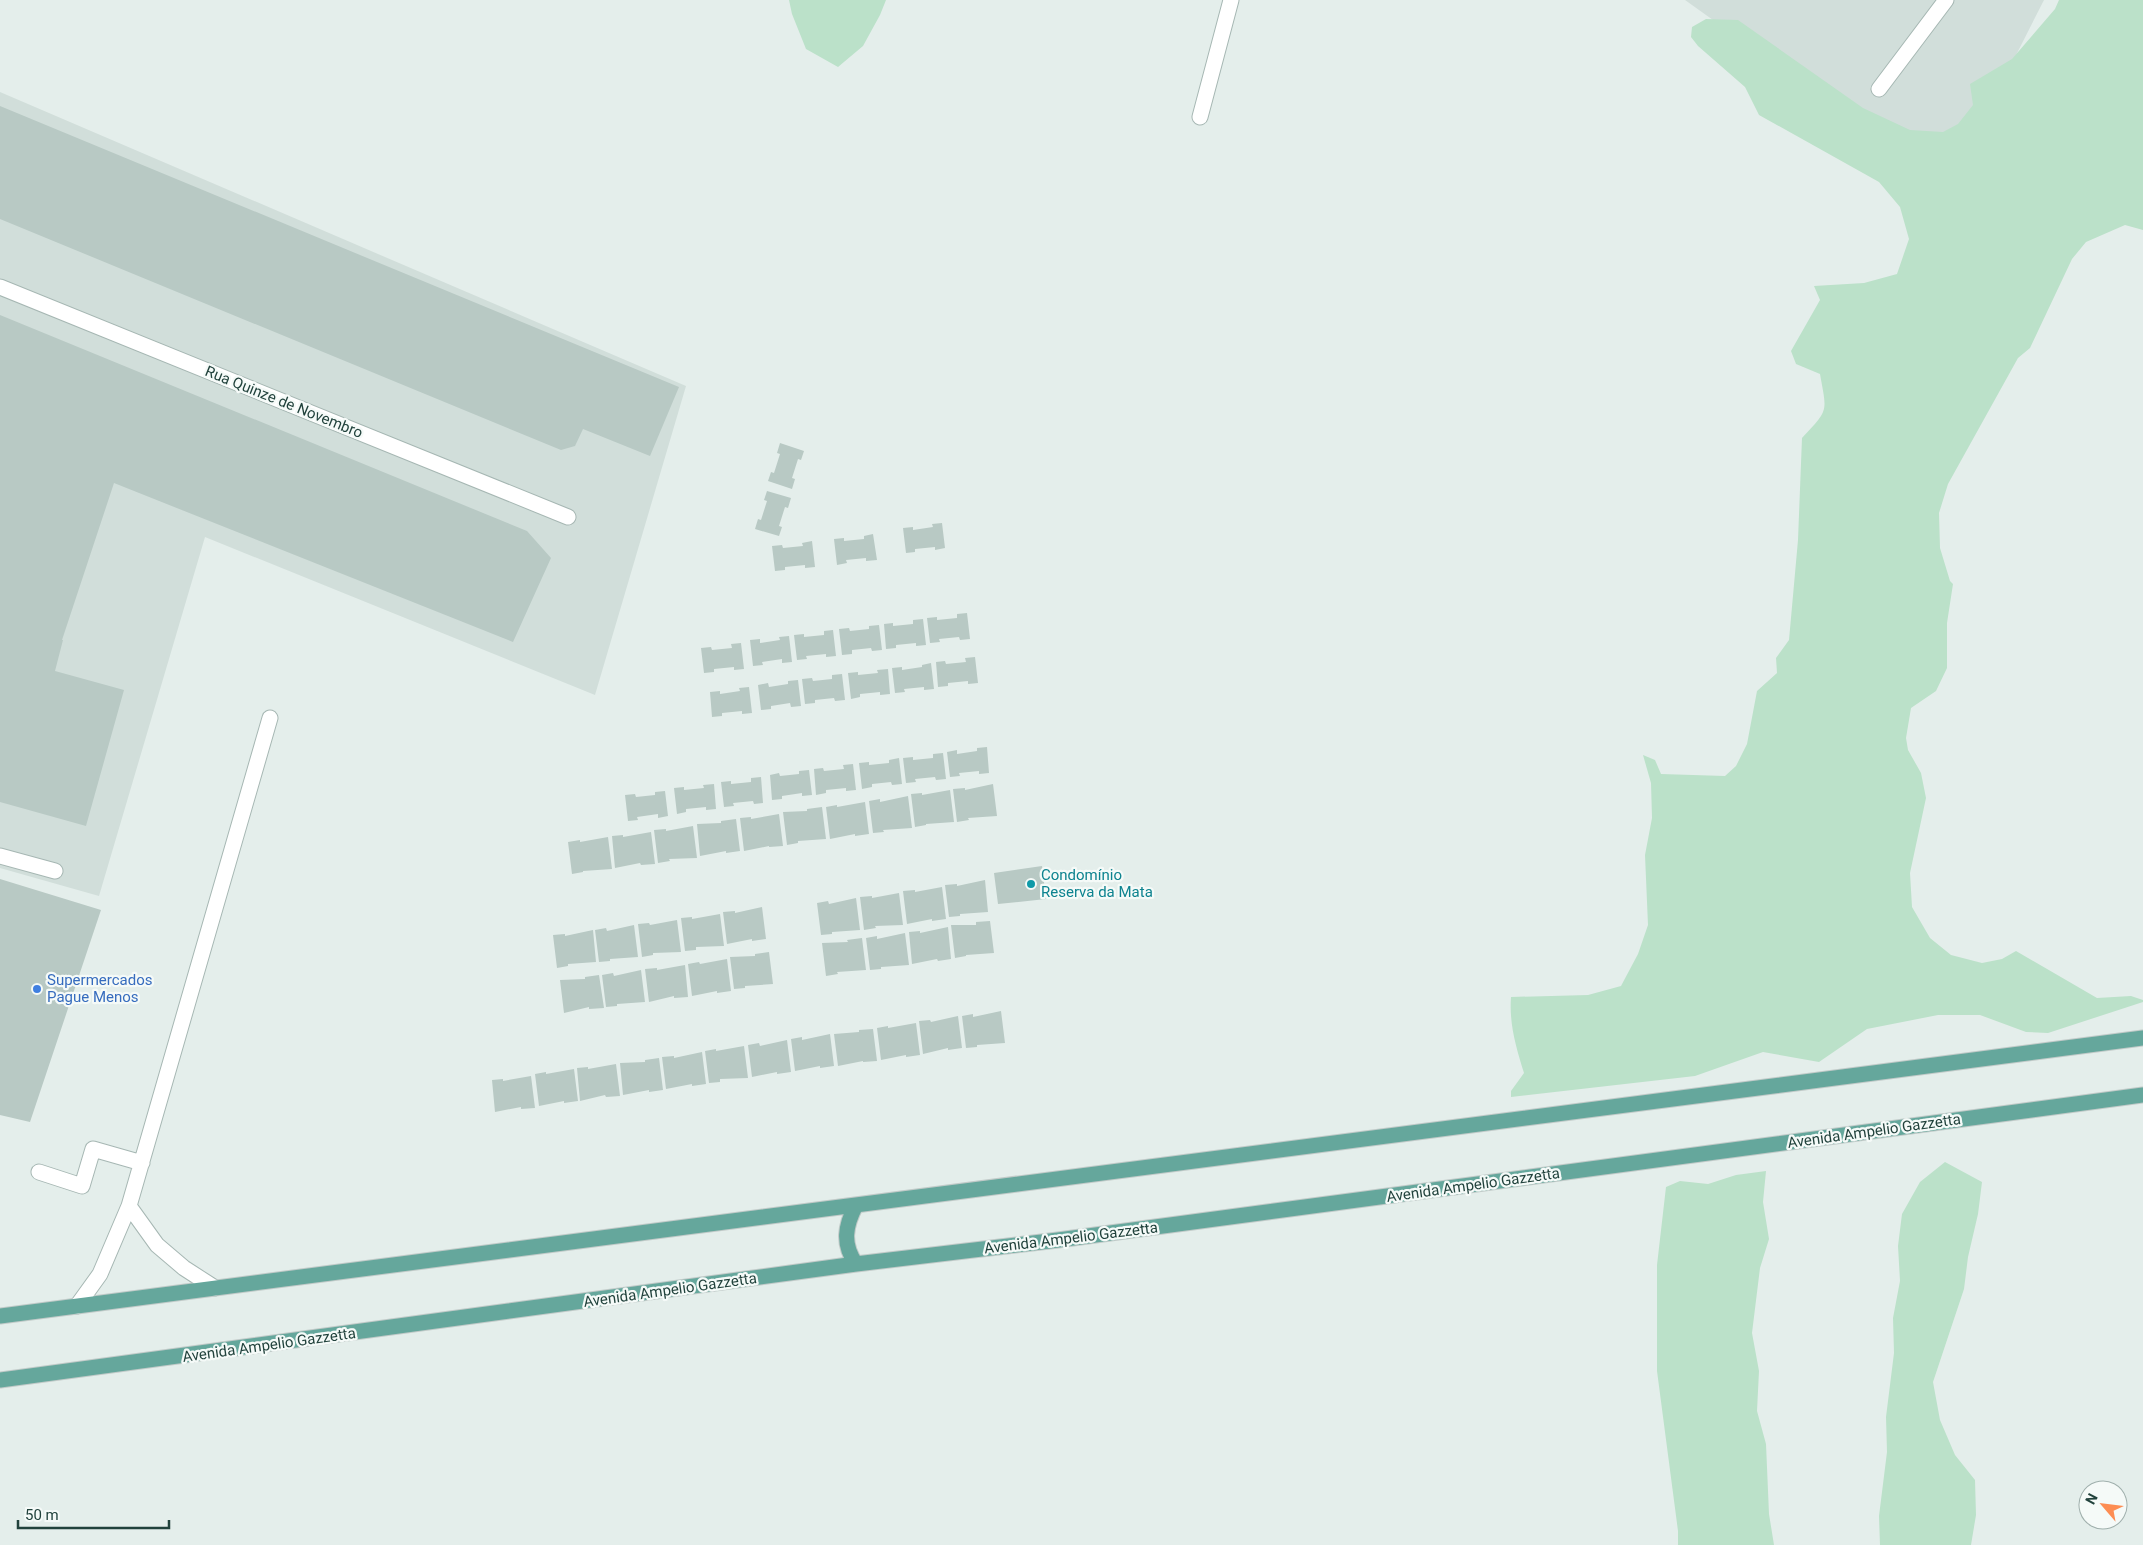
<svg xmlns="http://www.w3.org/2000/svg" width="2143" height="1545" font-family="Roboto,sans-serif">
	<rect width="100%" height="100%" fill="#e4eeeb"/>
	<path fill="#d1deda" d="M1685,0h359l-91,179 -212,-139z
		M0,92l686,294 -91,309 -390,-158 -106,359 -99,-28z"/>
	<path fill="#bbe1c9" d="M789,0h97l-6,15 -17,31 -25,21 -32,-18 -14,-35z
		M2059,0h84v230l-18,-5 -39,17 -14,17 -42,89 -12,10 -70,126 -9,29 1,35 10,33 3,3 -6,39v45l-11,23 -25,17 -5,30 2,12 13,23 5,25 -16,75 2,34 18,31 21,17 31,8 20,-4 14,-8 81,47 34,-2 12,4v2l-95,31 -22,-1 -46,-17h-42l-71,14 -48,33 -56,-10 -68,24 -184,21v-6l13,-18c-8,-26 -15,-49 -13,-76l77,-2 33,-9 17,-32 10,-29 -3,-70 7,-37 -1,-35 -8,-28 12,5 6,14 64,2 11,-10 11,-22 10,-53 20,-18 -1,-15 13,-18 9,-100 4,-102c27,-29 25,-25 18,-64l-24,-10 -5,-13 29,-51 -6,-14 50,-3 33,-9 12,-35 -9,-32 -21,-25 -120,-67 -14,-28 -47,-41 -7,-9 1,-10 14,-8 32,1 125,88 47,22 33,2 15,-8 15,-19 -3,-21 42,-25 43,-50z
		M1945,1162l37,20 -4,32 -10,43 -4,32 -31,93 7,38 15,35 20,25 1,35 -5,30h-91l-1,-29 8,-64 -1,-35 8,-64 -1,-35 7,-37 -2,-35 4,-32 18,-32z
		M1766,1171l-3,31 6,37 -9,29 -8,65 7,38 -2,40 9,33 3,70 5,31h-96v-14l-21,-160v-106l9,-78 14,-6 28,3 28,-9z"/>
	<path fill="#b8c9c4" d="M0,106l679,281 -29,69 -67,-27 -8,17 -14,4 -561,-231z
		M0,315l527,216 24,27 -38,84 -399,-159 -52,157h1l-8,31 69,19 -38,136 -86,-24z
		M780,443l24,8 -3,9 -3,-1 -6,19 3,1 -3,10 -24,-8 3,-9 3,1 6,-19 -3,-1z
		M767,491l24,7 -3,10 -3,-1 -6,19 3,1 -3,9 -24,-7 3,-10 3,1 6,-19 -3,-1z
		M942,523l3,25 -10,2v-3l-20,2v3l-9,1 -3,-25 10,-1v3l20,-3 -1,-3z
		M873,534l4,26 -11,1v-3l-20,2 1,3 -10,2 -3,-26 10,-1v3l20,-2v-3z
		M812,541l3,26 -10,1v-3l-20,2v3l-10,1 -3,-25 10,-1 1,3 20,-2 -1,-3z
		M967,613l3,26 -10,1 -1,-3 -20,2 1,3 -10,1 -3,-25 10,-1v3l20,-2v-4z
		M923,619l3,26 -10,1v-3l-20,2v3l-10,1 -2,-25 9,-1v3l20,-2v-4z
		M879,625l3,25 -10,1 -1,-3 -19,2v4l-10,1 -3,-26 10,-1 1,3 19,-2v-3z
		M833,630l3,26 -10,1v-3l-20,2 1,3 -10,1 -3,-25 10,-1v3l20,-2v-4z
		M789,636l3,26 -10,1v-4l-20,3 1,3 -10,1 -3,-26 10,-1v4l20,-3 -1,-3z
		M741,643l3,26 -10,1v-3l-20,2v3l-10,1 -3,-25 10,-1 1,3 20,-2 -1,-4z
		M975,657l3,26 -10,1v-3l-20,2v3l-10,1 -2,-25 9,-1 1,3 20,-2 -1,-4z
		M931,663l3,26 -10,1v-3l-20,2 1,3 -10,1 -3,-25 10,-1v3l20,-3v-2z
		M888,669l2,25 -10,1v-3l-20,2v3l-9,2 -3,-26 10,-1v3l20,-2 -1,-3z
		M842,674l3,26 -10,1 -1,-3 -19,2v3l-10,1 -3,-25 10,-1 1,3 19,-2v-4z
		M798,680l3,26 -10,1 -1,-4 -19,3v3l-10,1 -3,-25 10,-2 1,4 19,-3v-3z
		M749,687l3,26 -10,1v-3l-20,2v3l-10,1 -2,-25 10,-1v3l20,-3 -1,-3z
		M987,747l2,26 -10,1v-3l-20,2 1,3 -10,1 -3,-25 10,-2v4l20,-3v-3z
		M943,753l3,26 -10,1 -1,-3 -20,2 1,3 -10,1 -3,-25 10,-1v3l20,-2v-4z
		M899,758l3,26 -10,1 -1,-3 -19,2v3l-10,2 -3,-26 10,-1v3l20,-2v-3z
		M853,764l3,26 -10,1v-3l-20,2v3l-10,2 -2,-26 9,-1 1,3 20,-2 -1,-4z
		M809,770l3,25 -10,1v-3l-20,3v3l-10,1 -2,-25 9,-2 1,3 19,-2v-3z
		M761,777l2,26 -9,1 -1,-3 -20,2 1,3 -10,1 -3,-25 10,-1v3l20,-2v-4z
		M714,784l2,25 -10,1v-3l-20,2v3l-9,2 -3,-26 10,-1v3l20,-2 -1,-3z
		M993,784l4,32 -29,2 1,2 -12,2 -4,-33 12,-1v2z
		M950,790l4,32 -28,2v1l-11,2 -4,-33 11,-1v2z
		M665,791l3,25 -10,2v-4l-21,3 1,3 -10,1 -3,-26 10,-1 1,3 19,-2v-3z
		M908,796l4,32 -29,2 1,2 -11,1 -4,-32 11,-2v3z
		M865,802l4,32 -14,2v-2l-25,5 -4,-32 11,-2v2z
		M822,807l4,32 -28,2v2l-11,2 -4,-33 24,-1v-2z
		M779,814l4,32 -14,1v-1l-25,5 -4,-33 11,-1v2z
		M736,819l4,32 -14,2v-2l-26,5 -3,-32 24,-1v-2z
		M693,826l4,32 -28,1 1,2 -12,2 -4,-33 12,-1v2z
		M651,832l4,32 -14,1 -1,-2 -25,5 -3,-32 11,-1v2z
		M608,837l4,32 -29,2v1l-11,2 -4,-32 12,-2v2z
		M1042,866l4,33 -48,5 -4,-31z
		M0,879l101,31 -71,212 -30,-7z
		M985,880l3,32 -28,2v2l-11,1 -4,-32 12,-1v2z
		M942,887l4,32 -14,2v-2l-25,5 -4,-33 12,-1v2z
		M899,893l4,32 -28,1 1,2 -12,2 -4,-33 12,-1v2z
		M856,898l4,32 -28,2v2l-11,1 -4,-32 11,-2 1,3z
		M762,907l4,32 -14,2v-2l-25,5 -4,-32 12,-1v2z
		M720,914l4,32 -28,1v3l-11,1 -4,-33 11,-1v2z
		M677,920l4,32 -28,1v2l-11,2 -4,-33 11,-1 1,2z
		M990,921l4,32 -28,2v1l-11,2 -4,-33h25v-3z
		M634,925l4,32 -28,2v2l-11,1 -4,-32 11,-2 1,3z
		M948,927l3,32 -13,2 -1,-2 -25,5 -3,-32 11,-1v2z
		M593,930l3,32 -28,2v2l-11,2 -4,-33 12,-1v2z
		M905,933l4,32 -28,2v2l-11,1 -4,-32 11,-2v3z
		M862,938l4,32 -29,2 1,2 -12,2 -4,-33 26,-1 -1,-2z
		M769,952l4,32 -28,2v2l-11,1 -4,-32 25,-1v-2z
		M727,959l4,32 -14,2v-2l-25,5 -4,-32 11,-2 1,2z
		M685,965l3,32 -14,1v-2l-25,6 -4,-33 12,-1v2z
		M641,970l4,32 -28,2v2l-11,1 -4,-32 11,-2 1,3z
		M599,975l5,33 -15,1v-2l-25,6 -4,-33 25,-1v-2z
		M1001,1011l4,32 -28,2v2l-11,1 -4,-32 11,-2v3z
		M958,1016l4,32 -14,2v-2l-25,6 -4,-33 11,-1 1,2z
		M916,1023l4,32 -14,2v-2l-25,5 -4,-32 11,-2v2z
		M873,1029l4,32 -14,1v-1l-25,5 -4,-32 25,-2v-2z
		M830,1034l4,32 -14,2v-2l-25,5 -4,-32 11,-2v3z
		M787,1040l4,32 -14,2v-2l-25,5 -4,-32 11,-2 1,3z
		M744,1046l4,32 -28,1v3l-11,1 -4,-32 11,-2v2z
		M702,1052l4,32 -14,2v-2l-26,5 -4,-32 12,-1v2z
		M659,1058l4,32 -14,2v-2l-26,5 -3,-32 25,-1v-2z
		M616,1064l4,32 -14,1 -1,-2 -25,6 -3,-33 11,-1v2z
		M574,1069l4,32 -14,2v-2l-25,5 -4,-32 11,-2v2z
		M531,1076l4,32 -14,1v-2l-26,5 -3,-32 11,-1v2z"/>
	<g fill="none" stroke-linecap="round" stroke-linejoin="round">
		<g stroke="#a6b7b3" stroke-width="17">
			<path id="minor" d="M1879,89l67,-89
				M1200,117l31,-117
				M0,287l568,230
				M0,856l55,15
				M39,1172l43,14 11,-37 49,14
				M129,1206l28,39 27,23 31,20
				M77,1306l23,-32 29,-68 141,-488"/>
		</g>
		<g stroke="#c1cac8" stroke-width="17">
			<path id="major" d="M856,1205c-11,21 -14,39 0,59
				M0,1316l2143,-278
				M0,1380l856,-116 202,-24 1085,-145"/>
		</g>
		<use href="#minor" stroke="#fff" stroke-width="15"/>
		<use href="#major" stroke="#65a79c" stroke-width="15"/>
	</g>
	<circle fill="#0f9aa8" stroke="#f5faf8" stroke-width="2" cx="1031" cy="884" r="5"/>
	<circle fill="#3f7fe0" stroke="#f5faf8" stroke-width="2" cx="37" cy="989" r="5"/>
	<g text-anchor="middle" stroke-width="4.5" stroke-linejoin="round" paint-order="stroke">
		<g font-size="15" fill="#21423c" stroke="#f5faf8">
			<text transform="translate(284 402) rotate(22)" y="5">Rua Quinze de Novembro</text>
			<text transform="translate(1874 1131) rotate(-8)" y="5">Avenida Ampelio Gazzetta</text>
			<text transform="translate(1473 1185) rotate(-8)" y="5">Avenida Ampelio Gazzetta</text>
			<text transform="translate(1071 1238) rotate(-7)" y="5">Avenida Ampelio Gazzetta</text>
			<text transform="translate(670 1290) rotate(-8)" y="5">Avenida Ampelio Gazzetta</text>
			<text transform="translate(269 1345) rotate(-8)" y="5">Avenida Ampelio Gazzetta</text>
		</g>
		<g font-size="15" fill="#0d838f" stroke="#f5faf8" text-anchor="start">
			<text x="1041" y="880">Condomínio<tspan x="1041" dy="17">Reserva da Mata</tspan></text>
		</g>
		<g font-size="15" fill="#366cbe" stroke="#f5faf8" text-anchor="start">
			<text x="47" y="985">Supermercados<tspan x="47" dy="17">Pague Menos</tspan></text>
		</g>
	</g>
	<g transform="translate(2103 1505) rotate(298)"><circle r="24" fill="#f5faf8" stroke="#a0b0ad"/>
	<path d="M0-4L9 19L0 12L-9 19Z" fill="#fd8d53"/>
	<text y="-8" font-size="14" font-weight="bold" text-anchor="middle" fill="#21423c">N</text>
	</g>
	<path d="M18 1520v8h151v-8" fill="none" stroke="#21423c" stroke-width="2.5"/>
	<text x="25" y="1520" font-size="15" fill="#21423c" stroke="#f5faf8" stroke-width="4" paint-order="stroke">50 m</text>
</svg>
